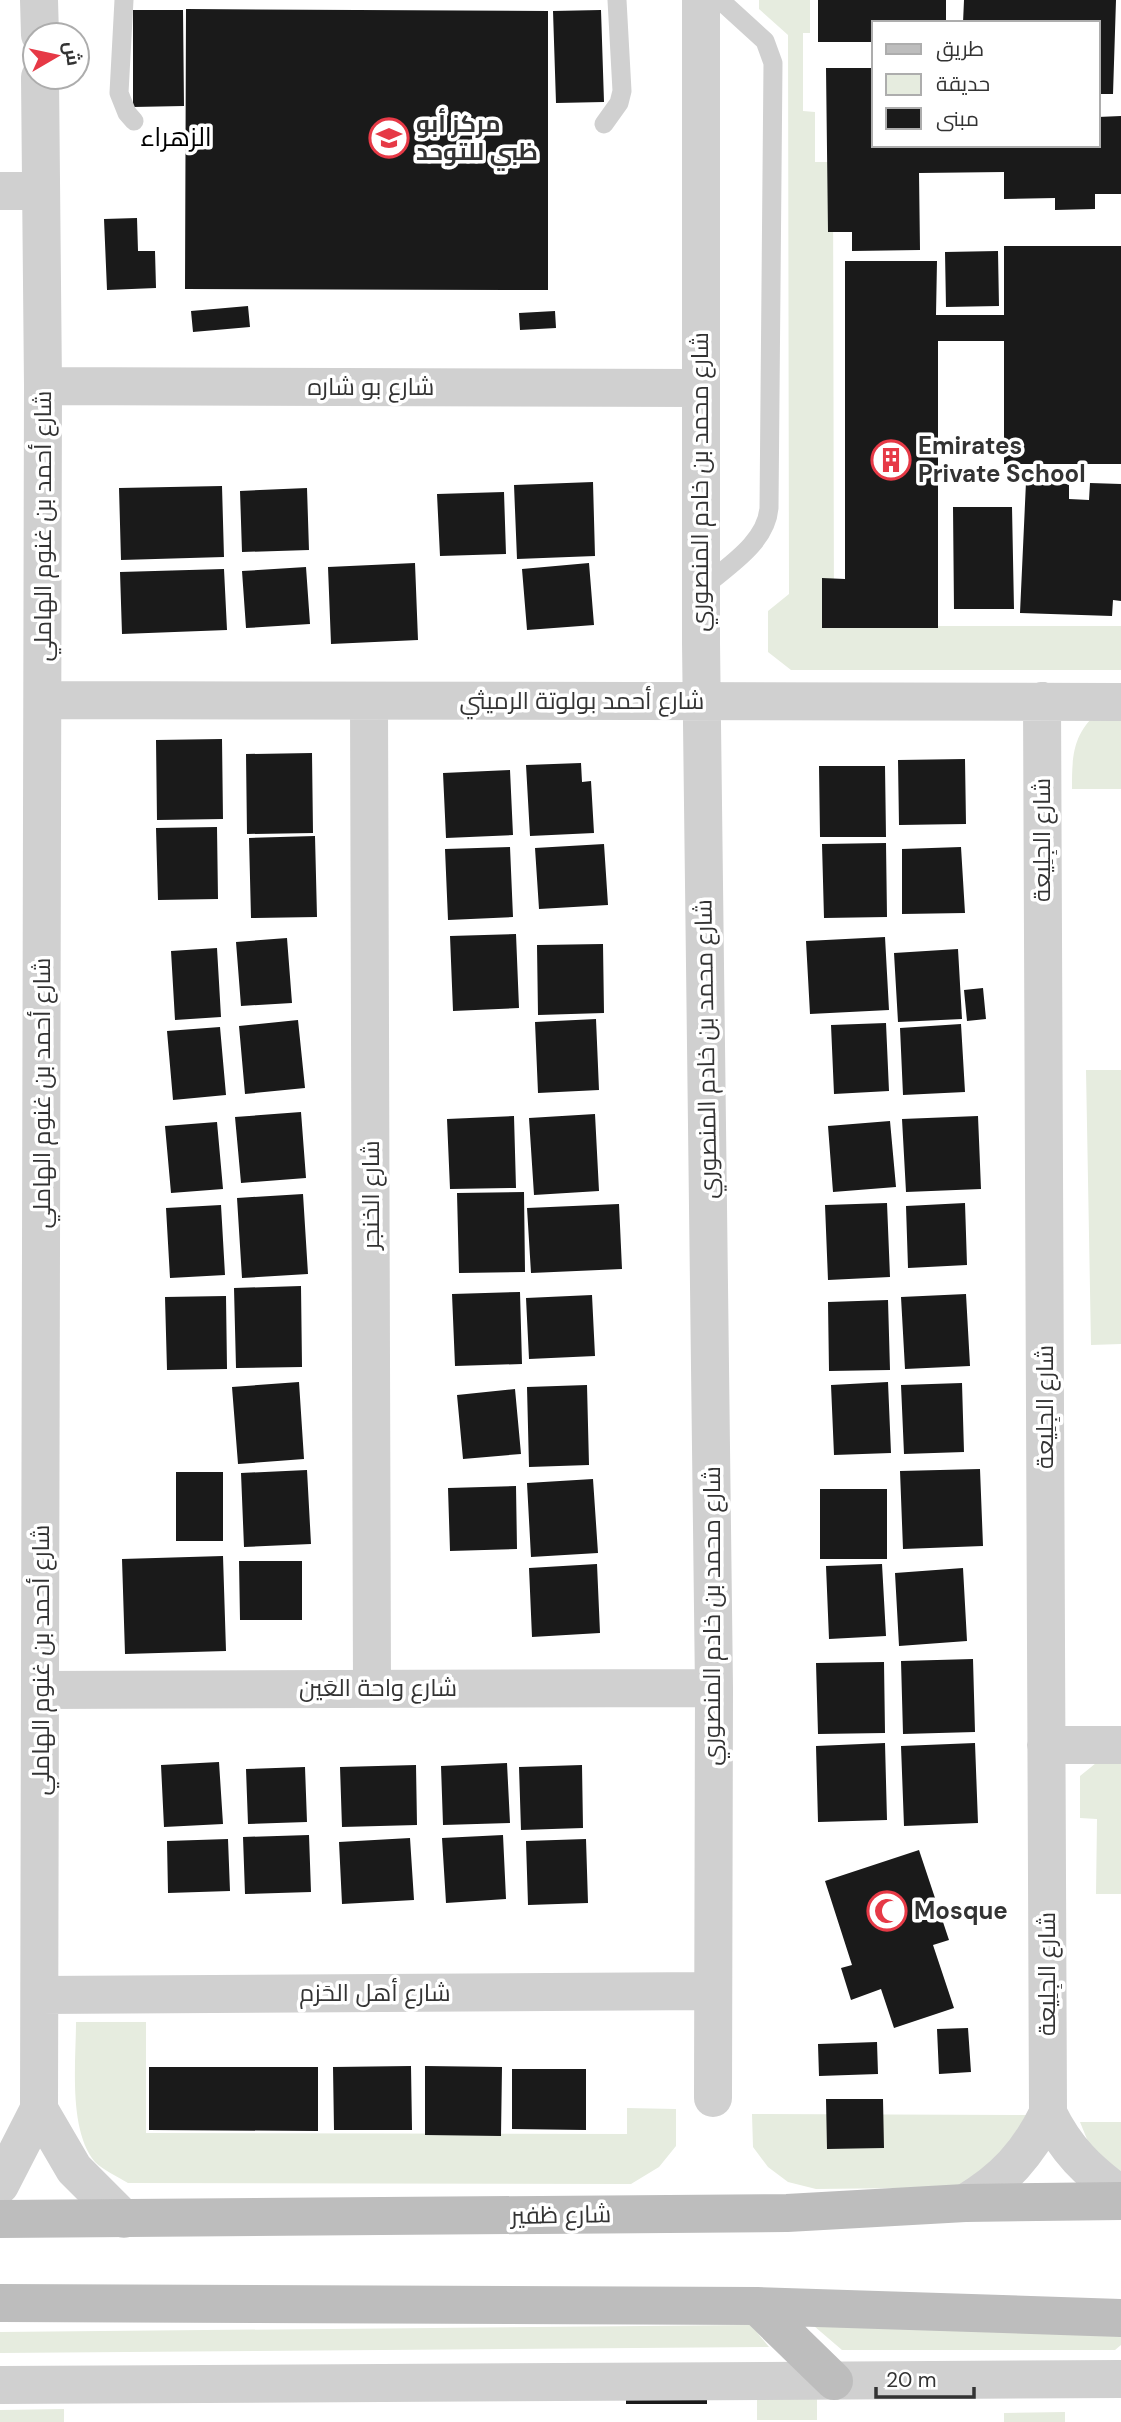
<svg xmlns="http://www.w3.org/2000/svg" width="1121" height="2422" font-family="'DM Sans',Cairo,sans-serif">
	<rect width="100%" height="100%" fill="#fff"/>
	<path fill="#e6ecdf" d="M759,0h51v33h-7v78l12,1v50h18l1,464h287v44h-330l-23,-18v-41l21,-17 -1,-559 -29,-26z
		M1096,714h25v75h-49c0,-30 0,-53 24,-75z
		M1086,1070h35v274l-30,1z
		M1101,1759h20v135h-25l1,-75 -17,-1v-42z
		M76,2022h70v111l481,1v-26l49,1v37l-17,21 -28,17 -503,-1c-10,-6 -25,-13 -33,-21 -27,-32 -19,-101 -19,-140z
		M752,2114l283,1 -47,72 -172,2 -28,-7 -20,-15 -15,-20z
		M1080,2122h41v51l-30,-24z
		M1121,2323v22l-6,5h-273l-28,-24z
		M751,2325l18,22 -769,6v-21z
		M757,2398h60v22h-60z
		M64,2409v13h-64v-12z
		M1065,2412v10h-61v-9z"/>
	<path fill="#1a1a1a" d="M818,0h128v23h-72v19h-56z
		M964,0h152l-3,94h-15v-71h-135z
		M186,9l362,2v279l-363,-1z
		M133,10h50l1,96 -51,1z
		M601,10l3,92 -48,1 -3,-92z
		M826,68h48v77h224v-28l23,-1v78h-26v15l-40,1v-12l-51,1v-27l-85,1 1,77 -68,1v-19h-24z
		M137,218l1,33h17l1,37 -49,2 -3,-71z
		M1004,246h117v218h-117v-123h-66v287h-116v-50l23,1v-318h92l-1,54h68z
		M998,251l1,55 -53,1 -1,-55z
		M248,306l2,21 -57,5 -2,-21z
		M555,311l1,17 -36,2 -1,-17z
		M593,482l2,74 -78,3 -3,-74z
		M1026,482l43,2v15l20,1 1,-17 31,1v117l-8,-1 -1,16 -92,-3z
		M222,486l2,71 -103,3 -2,-72z
		M307,488l2,62 -67,2 -2,-61z
		M504,492l2,62 -66,2 -3,-62z
		M953,507h59l2,102h-60z
		M415,563l3,77 -87,4 -3,-77z
		M589,563l5,62 -67,5 -5,-61z
		M306,567l4,57 -64,4 -4,-57z
		M224,569l3,61 -105,4 -2,-62z
		M222,739l1,80 -66,1 -1,-80z
		M312,753l1,80 -66,1 -1,-80z
		M965,759l1,65 -67,1 -1,-65z
		M581,763l1,19 9,-1 3,52 -64,3 -4,-71z
		M819,766h66l1,71h-66z
		M510,770l3,65 -67,3 -3,-65z
		M217,827l1,72 -60,1 -2,-72z
		M315,836l2,81 -66,1 -2,-80z
		M886,843l1,74 -63,1 -2,-74z
		M604,844l4,61 -69,4 -4,-61z
		M510,847l3,70 -65,3 -3,-71z
		M961,847l4,66 -63,1v-65z
		M516,934l3,74 -66,3 -3,-75z
		M885,937l4,73 -79,4 -4,-73z
		M287,938l5,65 -51,3 -5,-64z
		M603,944l1,69 -66,2 -1,-70z
		M217,948l4,69 -46,3 -4,-69z
		M958,949l4,70 -64,3 -4,-69z
		M983,988l3,31 -19,2 -3,-31z
		M596,1019l3,71 -61,3 -3,-71z
		M298,1020l7,68 -60,6 -6,-68z
		M886,1023l3,68 -55,3 -3,-69z
		M961,1024l4,68 -62,3 -3,-67z
		M220,1027l6,68 -53,5 -6,-69z
		M301,1112l5,66 -65,5 -6,-66z
		M595,1114l4,77 -65,4 -5,-77z
		M514,1116l2,72 -66,1 -3,-70z
		M978,1116l3,73 -75,3 -4,-73z
		M890,1121l6,66 -63,5 -5,-66z
		M217,1122l6,67 -52,4 -6,-67z
		M524,1192l1,80 -66,1 -2,-80z
		M303,1194l5,80 -66,4 -5,-80z
		M887,1203l3,74 -62,3 -3,-75z
		M965,1203l2,62 -59,3 -2,-62z
		M619,1204l3,65 -91,4 -4,-65z
		M221,1205l4,70 -55,3 -4,-70z
		M301,1286l1,81 -66,1 -2,-80z
		M520,1292l2,72 -67,2 -3,-72z
		M966,1294l4,72 -65,3 -4,-72z
		M592,1295l3,61 -66,3 -3,-61z
		M226,1296l1,73 -60,1 -2,-73z
		M888,1300l2,70 -61,1 -1,-69z
		M299,1382l5,77 -66,5 -6,-77z
		M888,1382l3,71 -57,2 -3,-70z
		M962,1383l2,69 -60,2 -3,-69z
		M587,1385l2,80 -60,2 -2,-80z
		M515,1389l6,65 -58,5 -6,-64z
		M980,1469l3,77 -80,3 -3,-78z
		M307,1470l4,74 -67,3 -3,-74z
		M176,1472h47v69h-47z
		M593,1479l5,74 -67,4 -4,-74z
		M516,1486l1,63 -67,2 -2,-63z
		M820,1489h67v70h-67z
		M223,1556l3,95 -101,3 -3,-95z
		M239,1561h63v59h-62z
		M597,1564l3,69 -68,4 -3,-69z
		M882,1564l4,72 -57,3 -3,-73z
		M963,1568l4,73 -68,5 -4,-73z
		M973,1659l2,73 -72,2 -2,-73z
		M884,1662l1,71 -67,1 -2,-71z
		M885,1743l2,77 -69,2 -2,-76z
		M975,1743l3,80 -74,3 -3,-80z
		M219,1762l4,62 -59,3 -3,-62z
		M507,1763l3,60 -67,2 -2,-59z
		M416,1765l1,60 -75,2 -2,-60z
		M582,1765l1,63 -62,2 -2,-63z
		M305,1767l2,55 -59,2 -2,-55z
		M309,1835l2,57 -66,2 -2,-57z
		M503,1835l3,64 -60,4 -4,-65z
		M410,1838l4,62 -72,4 -3,-62z
		M228,1839l2,52 -62,2 -1,-52z
		M586,1839l2,64 -60,2 -2,-64z
		M919,1850l30,90 -16,5 21,63 -60,20 -13,-39 -30,11 -10,-32 11,-3 -27,-84z
		M968,2028l3,44 -32,2 -2,-45z
		M877,2042l1,32 -59,2 -1,-32z
		M411,2066l1,64h-78l-1,-63z
		M425,2066l77,1 -1,69 -76,-1z
		M149,2067h169v64l-169,-1z
		M512,2069h74v61l-74,-1z
		M826,2099h57l1,49 -57,1z
		M626,2388h81v16h-81z"/>
	<g fill="none" stroke-linecap="round" stroke-linejoin="round">
		<path stroke="#d0d0d0" stroke-width="19" d="M124,0l-5,93 8,20 7,8
			M604,124l15,-21 3,-12 -5,-91
			M701,589c25,-22 65,-45 68,-81l4,-445 -8,-22 -45,-41"/>
		<path stroke="#d0d0d0" stroke-width="38" d="M39,0l1,35
			M701,0v643l13,1045 -1,410
			M0,191h41
			M43,386l657,2
			M43,700l1078,2
			M1042,701l6,1412c18,37 40,58 73,82
			M369,702l3,986
			M42,1690l672,-2
			M1046,1745h75
			M40,1995l671,-4
			M39,2109l35,60 50,50
			M0,2185l39,-76 4,-1723 -3,-309
			M965,2203c39,-23 63,-49 83,-90
			M0,2385l1121,-6"/>
		<path stroke="#bdbdbd" stroke-width="38" d="M0,2219l787,-6 178,-10 156,-2
			M0,2303l757,3 364,12
			M757,2306l77,75"/>
	</g>
	<defs>
		<g id="school-ring" transform="scale(2.0125)"><circle r="9.5" fill="#fff" stroke="#e63946" stroke-width="1.5"/><path d="M0-5L7-2L0 1L-7-2ZM-4 1L0 2.5L4 1V4Q0 6-4 4Z" fill="#e63946"/></g>
		<g id="building-ring" transform="scale(2.0125)"><circle r="9.5" fill="#fff" stroke="#e63946" stroke-width="1.5"/><path d="M-4-6H4V6H1V3H-1V6H-4ZM-2.5-4.3h1.7v1.8h-1.7ZM.8-4.3h1.7v1.8H.8ZM-2.5-1h1.7V.8h-1.7ZM.8-1h1.7V.8H.8Z" fill="#e63946"/></g>
		<g id="mosque-ring" transform="scale(2.0125)"><circle r="9.5" fill="#fff" stroke="#e63946" stroke-width="1.5"/><path d="M3.5-4.9A6 6 0 1 0 3.5 4.9A5 5 0 1 1 3.5-4.9Z" fill="#e63946"/></g>
	</defs>
	<g fill-rule="evenodd">
		<use href="#school-ring" x="389" y="138"/>
		<use href="#building-ring" x="891" y="460"/>
		<use href="#mosque-ring" x="887" y="1911"/>
	</g>
	<g text-anchor="middle" stroke-width="7" stroke-linejoin="round" paint-order="stroke">
		<g font-size="24" font-weight="bold" fill="#333" stroke="#fff" text-anchor="start">
			<text x="416" y="132">مركز أبو<tspan x="416" dy="28">ظبي للتوحد</tspan></text>
			<text x="918" y="454">Emirates<tspan x="918" dy="28">Private School</tspan></text>
			<text x="914" y="1919">Mosque</text>
		</g>
		<g font-size="24" fill="#333" stroke="#fff">
			<text x="371" y="395">شارع بو شاره</text>
			<text transform="translate(700 482) rotate(-90)" y="8">شارع محمد بن خادم المنصوري</text>
			<text transform="translate(43 526) rotate(-90)" y="8">شارع أحمد بن غنوم الهاملي</text>
			<text x="582" y="709">شارع أحمد بولوتة الرميثي</text>
			<text transform="translate(1042 840) rotate(-90)" y="8">شارع الجِلِيعة</text>
			<text transform="translate(706 1049) rotate(-91)" y="8">شارع محمد بن خادم المنصوري</text>
			<text transform="translate(42 1093) rotate(-90)" y="8">شارع أحمد بن غنوم الهاملي</text>
			<text transform="translate(371 1195) rotate(-90)" y="8">شارع الخنجر</text>
			<text transform="translate(1045 1407) rotate(-90)" y="8">شارع الجِلِيعة</text>
			<text transform="translate(712 1616) rotate(-90)" y="8">شارع محمد بن خادم المنصوري</text>
			<text transform="translate(41 1660) rotate(-90)" y="8">شارع أحمد بن غنوم الهاملي</text>
			<text x="378" y="1696">شارع واحة العَين</text>
			<text transform="translate(1047 1974) rotate(-90)" y="8">شارع الجِلِيعة</text>
			<text x="375" y="2001">شارع أهل الحَزم</text>
			<text transform="translate(561 2215) rotate(-1)" y="8">شارع ظفير</text>
		</g>
		<g font-size="26" fill="#000" stroke="#fff">
			<text x="176" y="146">الزهراء</text>
		</g>
	</g>
	<rect x="872" y="21" width="228" height="126" fill="#ffffff" stroke="#adadad" stroke-width="2"/>
	<rect x="886" y="44" width="35" height="10" fill="#bdbdbd" stroke="#adadad" stroke-width="2"/>
	<text x="936" y="56" font-size="21" fill="#333333">طريق</text>
	<rect x="886" y="74" width="35" height="21" fill="#e6ecdf" stroke="#adadad" stroke-width="2"/>
	<text x="936" y="91" font-size="21" fill="#333333">حديقة</text>
	<rect x="886" y="108" width="35" height="21" fill="#1a1a1a" stroke="#adadad" stroke-width="2"/>
	<text x="936" y="126" font-size="21" fill="#333333">مبنى</text>
	<g transform="translate(56 56) rotate(81)"><circle r="33" fill="#ffffff" stroke="#adadad" stroke-width="2"/>
	<path d="M0-5L12 26L0 18L-12 26Z" fill="#e63946"/>
	<text y="-10" font-size="19" font-weight="bold" text-anchor="middle" fill="#333333">ش</text>
	</g>
	<path d="M876 2387v10h98v-10" fill="none" stroke="#333333" stroke-width="3.5"/>
	<text x="886" y="2387" font-size="21" fill="#333333" stroke="#ffffff" stroke-width="5" paint-order="stroke">20 m</text>
</svg>
